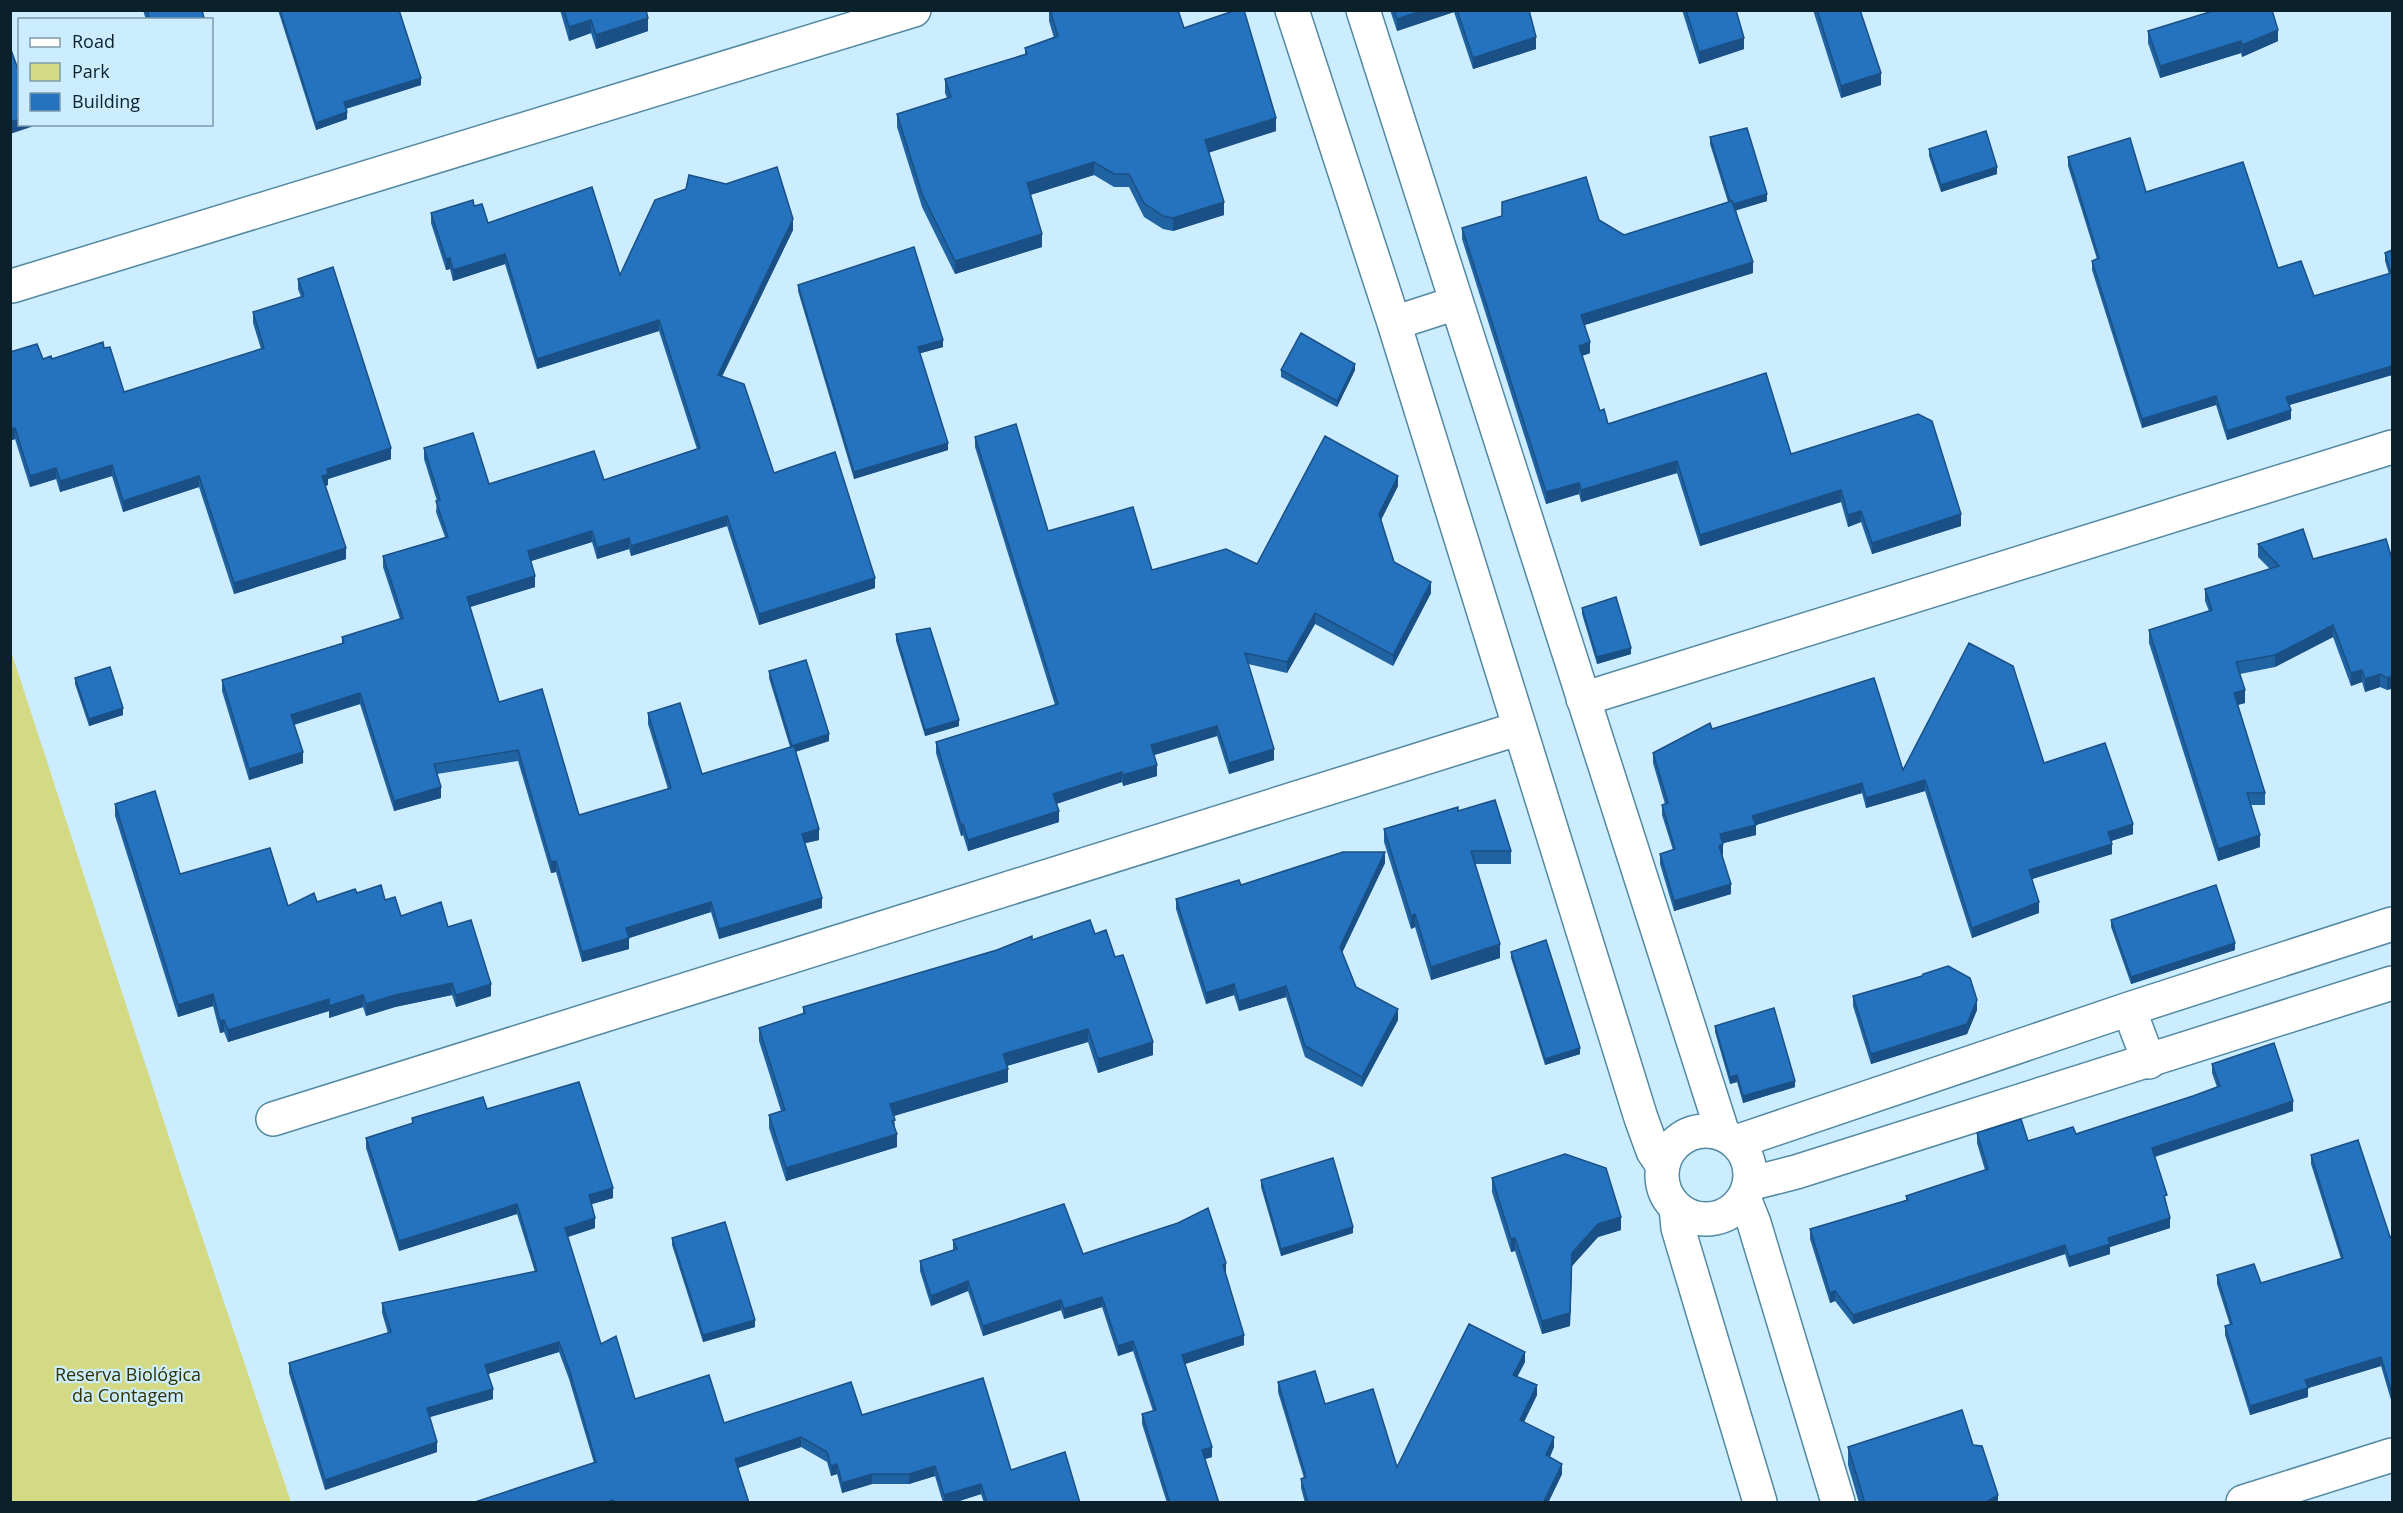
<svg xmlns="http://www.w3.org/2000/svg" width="2403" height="1513" font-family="'Open Sans',sans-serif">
	<rect width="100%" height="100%" fill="#ccedff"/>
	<path fill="#d4d984" d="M11,651l171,526 109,325h-280z"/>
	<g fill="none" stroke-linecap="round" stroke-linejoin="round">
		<g stroke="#5288a2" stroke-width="36">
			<path id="minor" d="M1292,10l102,313 247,795 12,33 10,15
				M1363,10l360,1124
				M12,286l902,-276
				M1394,323l62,-20
				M1583,699l809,-252
				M2129,1009l20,53
				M273,1119l1247,-391
				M1662 1175a44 44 0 1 1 88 0a44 44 0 1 1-88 0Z
				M1736,1142l393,-133 263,-85
				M1749,1184l47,-12 596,-189
				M1744,1198l10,25 84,279
				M1676,1208l2,20 5,17 77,257
				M2243,1502l149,-47"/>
		</g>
		<use href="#minor" stroke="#fff" stroke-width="33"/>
	</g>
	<path fill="#2063a3" d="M143,10h59l2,10h-58z
		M278,10h121l22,75 -75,24 1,10 -31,11z
		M560,10h86l2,21 -52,18 -5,-16 -22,8z
		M1049,10h129l6,18 92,103 -68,21 16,63 -51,16 -10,-2 -19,-12 -15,-30h-15l-20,-12 -64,20 12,52 -87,27 -33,-67 -25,-80v-13l50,-16 -2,-5v-14l80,-25v-6l29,-10 -5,-17z
		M1390,10h139l7,39 -63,20 -19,-57 -57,19z
		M1682,10h54l8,39 -45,15z
		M1813,10h47l21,75 -40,13z
		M2148,31l130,10 -36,16 -1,-4 -81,25 -12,-35z
		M1710,137l57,64 -31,9 17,63 -168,52 5,28 -8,3 18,55 8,13 183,30 170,72 -89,28 -11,-32 -13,5 -7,-25 -141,44 -23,-73 -96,29 -2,-8 -33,10 -84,-265v-11l137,-8 25,15 104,-33 -18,-58z
		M1929,149l68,25 -56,18 -12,-36z
		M2068,157l78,35 132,76 36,28 75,-22 -4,-13v-8l7,-3v125l-103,30 2,14 -64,21 -11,-35 -74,23 -50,-158v-9l5,-2 -29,-93z
		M474,206l14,17 132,52 173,-45 -71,146 52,97 101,115 -116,37 -32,-99 -96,30 -2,-7 -32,10 -5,-17 -61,19 4,26 -65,20 29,95 80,113 89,-26 -20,-65v-11l54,61 88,-27 -21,-69v-7l60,70 -34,11 24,88 -14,3 17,65 -103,31 -8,-27 -82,26v11l-47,13 -26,-90 -5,1 -33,-112 -81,13 4,24 -47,13 -34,-107 -66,21 9,38 -54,17 -27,-89v-11l120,-37v-6l58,-18 -17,-52v-11l62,-19 -9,-25 1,-11 -13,-42v-11l65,36 115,-4 93,-31 -38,-118 -122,38 -32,-105 -52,17 -3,-12 -4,1 -15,-47v-10z
		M298,279l93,180 -63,20v6l-3,1 21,73 -112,35 -35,-107 -76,25 -11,-36 -52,16 -4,-13 -26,8 -15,-48 -5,2v-89l33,7h9l52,-11 20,44 137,-43 -8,-26v-11l48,-15 -3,-8z
		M798,285l145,62 -23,6 28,97 -94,29 -56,-188z
		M1281,370h74l-18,37 -56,-30z
		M975,437l73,94 104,39 105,-6 141,-78 -17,34 13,42 37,31 -38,73 -78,-42 -28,49 -39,-9 26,96 -45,14 -12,-38 -63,19 3,21 -34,10 -1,-4 -66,22 3,18 -91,29 -5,-16 -2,1 -25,-83v-11l119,-37 -80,-258z
		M2258,544l55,15h79l-5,131 -7,-3 -15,5 -3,-10 -11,4 -18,-49 -58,30 -35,7 5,29 -8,2 28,88v12h-14l9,42 -42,14 -69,-218v-13l60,-19 -4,-10v-12l65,-20 -12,-12z
		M1582,608l49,46 -34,10 -15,-50z
		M896,634l63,92 -34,10 -29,-95z
		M75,678l48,37 -34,11 -14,-42z
		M1712,729l191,41 141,-7 89,71 -22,7 1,13 -80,25 7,34 -67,25 -47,-147 -59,17 -4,-15 -106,32v10l-33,8v12h-1l9,39 -57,17 -14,-47v-10l13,-4 -11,-35v-10l3,-1 -12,-41v-10z
		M115,804l65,70 108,32 29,-4 40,-9 28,7 16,16 47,11 43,69 -35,11 -4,-12 -57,12 -29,9 -3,-9 -34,11v-7l-101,31 -4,-10 -4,1 -7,-27 -35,11 -63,-201z
		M1458,811l53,40v13h-36l25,94 -69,22 -16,-53 -4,2 -27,-87v-13z
		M1385,863l-43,90 14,34 42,33 -36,67 -57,-30 -19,-60 -47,14 -5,-16 -28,9 -30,-95v-10l65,-14z
		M2111,920l124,30 -104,34 -20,-57z
		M1095,934l20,23 38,98 -55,18 -10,-31 -81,24 1,16 -114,34 3,31 -111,34 -17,-53v-13l12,-4 -22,-70v-13l44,-14v-7l229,-67z
		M1511,952l69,102 -35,11 -34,-107z
		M1922,976l55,34 -10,24 -96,30 -18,-58v-10z
		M1715,1026l80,61 -52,16 -6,-21 -7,2 -15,-52z
		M2212,1064l81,47 -138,46 12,48 3,23 -60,19v7l-41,13 -4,-13 -212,70 -18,-23 -5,2 -20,-64v-10l96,-29v-4l79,-26 -8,-27v-10l51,8 48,-7 117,-38 24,-9 -5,-14z
		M487,1109l126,89 -22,6 4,24 -28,9 34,107 34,55 89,24 138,-8 149,55 69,33h-96l-3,-9 -28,9h-10l-8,-27 -26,8h-37l-30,9 -5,-19 -6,2 -4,-14 -26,-15 -63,21 11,35h-277l122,-40 -25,-84 -10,-27 -71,22 5,25 -64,18 8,35 -112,38 -36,-117v-10l99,-30 -6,-20v-10l153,-31 -18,-58 -118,37 -33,-103v-10l46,-14v-6z
		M2311,1155l79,82 2,-1v164h-1l-10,-34 -73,22v9l-58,18 -25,-80v-9l5,-1 -13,-41v-9l44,8 80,-24 -30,-95z
		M1492,1178l129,52 -23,7 -26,29 -2,60 -28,8 -27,-83 -4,1 -19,-60z
		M1261,1180l92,53 -72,23 -20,-69z
		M672,1238l83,89 -52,15 -31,-97z
		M953,1240l130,14 143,19 -1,1 19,71 -59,19 27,93 -7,2 14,44h-52l-25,-79v-10l11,-3 -20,-60 -15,5 -16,-49 -38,12 -3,-9 -78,26 -15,-45 -37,15 -11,-35v-10l33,-11z
		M1525,1362l-8,15 20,18 -13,27 30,25 -4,10 12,17 -14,29h-243l-4,-15v-9l3,-1 -26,-86v-10l47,22 72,63z
		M1973,1445l25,58h-139l-11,-38v-18z"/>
	<path fill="#1a5085" d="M1424,10h30v2l-57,19v-12z
		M648,18v13l-52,18v-14z
		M591,20v13l-22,8v-14z
		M2278,30v11l-36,16v-12z
		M1536,37v12l-63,20v-11z
		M1744,38v11l-45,15v-12z
		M2241,41v12l-81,25v-12z
		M1881,73v12l-40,13v-12z
		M421,78v7l-77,24v-7z
		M347,112v7l-31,11v-7z
		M1276,118v13l-71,23v-14z
		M20,119v5h17v1l-27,9v-12z
		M1094,162v13l-67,21v-13z
		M1997,167v7l-56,18v-7z
		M1767,194v7l-36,11v-7z
		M1224,202v13l-51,16v-13z
		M793,219v11l-75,155v-10z
		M1042,234v13l-87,27v-13z
		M505,254v10l-52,17v-11z
		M450,258v11l-4,1v-11z
		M1753,262v11l-172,53v-11z
		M659,320v11l-122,38v-10z
		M943,340v7l-25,7v-7z
		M1590,342v11l-11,4v-11z
		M1355,364v6l-18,37v-6z
		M2392,366v9l-106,31v-9z
		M2216,396v9l-74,23v-9z
		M2291,410v9l-64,21v-9z
		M15,428v11l-5,2v-11z
		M948,443v7l-94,29v-7z
		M391,448v11l-63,20v6l-6,2v-11l5,-7z
		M1677,461v12l-96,29v-12z
		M112,465v11l-52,16v-11z
		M56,468v11l-26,8v-11z
		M199,476v11l-76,25v-11z
		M1398,476v10l-19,38v-10z
		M1579,483v11l-33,10v-12z
		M1841,490v12l-141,44v-11z
		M1861,511v11l-13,5v-12z
		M1961,514v12l-89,28v-11z
		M727,516v10l-96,30v-10z
		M592,531v11l-64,20v-11z
		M629,538v11l-32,10v-11z
		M346,548v11l-112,35v-11z
		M535,576v11l-68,21v-11z
		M875,578v10l-116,37v-11z
		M1431,582v11l-38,73v-11z
		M1315,613v11l-28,49v-11z
		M2333,625v12l-58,30v-12z
		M1631,648v6l-34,10v-7z
		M2362,670v12l-11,4v-13z
		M2380,674v13l-15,5v-13z
		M2392,676v13l-5,1v-12z
		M2245,690v13l-11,3v-13z
		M360,693v11l-69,21v-10z
		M123,708v7l-34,11v-7z
		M959,720v6l-34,10v-6z
		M1217,726v10l-66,20v-11z
		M829,734v7l-37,12v-7z
		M1274,749v11l-45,14v-11z
		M303,752v11l-54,17v-11z
		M1157,765v11l-34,10v-11z
		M1122,772v10l-69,23v-11z
		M1925,780v11l-59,17v-10z
		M1862,783v10l-106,32v10l-36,9v-10l32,-18z
		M441,787v11l-47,13v-10z
		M1059,811v11l-91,29v-11z
		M963,824v11l-2,1v-11z
		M2133,824v10l-25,8v-10z
		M819,829v11l-17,4v-10z
		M2260,835v12l-42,14v-12z
		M1723,844v11l-4,1v-10z
		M2112,844v10l-83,26v-10z
		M1385,852v11l-45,94v-10z
		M556,861v11l-5,1v-11z
		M1731,884v10l-57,17v-10z
		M822,898v10l-103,31v-10z
		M711,902v10l-85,27v-11z
		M2039,902v11l-67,25v-10z
		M1415,914v13l-4,2v-13z
		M629,938v11l-47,13v-10z
		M2235,943v7l-104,34v-7z
		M1500,944v14l-69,22v-13z
		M452,983v12l-57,12 -29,9v-12l29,-9z
		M491,984v12l-35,11v-12z
		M1234,984v11l-28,9v-11z
		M1286,986v11l-47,14v-10z
		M213,994v12l-35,11v-12z
		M363,995v12l-34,11v-7l-101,31v-12l101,-31z
		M1977,1000v10l-10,24 -96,30v-10z
		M1398,1009v11l-36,67v-10z
		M224,1020v12l-4,1v-12z
		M1088,1029v13l-85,25v-13z
		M1153,1042v13l-55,18v-14z
		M1580,1048v6l-35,11v-6z
		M1008,1069v13l-118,35v-13z
		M1737,1075v7l-7,2v-7z
		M1795,1081v6l-52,16v-7z
		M2293,1101v10l-141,46v-9z
		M897,1134v13l-111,34v-13z
		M613,1188v10l-24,7v-10z
		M517,1204v10l-118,37v-10z
		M1621,1217v13l-23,7 -26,29 -2,60 -28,8v-13l30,-68 26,-29z
		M595,1218v10l-30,10v-10z
		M2170,1218v10l-60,19v7l-41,13v-10l39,-19z
		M1353,1227v6l-72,23v-7z
		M1515,1238v13l-4,1v-13z
		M2065,1245v9l-212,70v-9z
		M1226,1263v10l-3,2v-10z
		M968,1281v10l-37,15v-10z
		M1835,1291v10l-5,2v-10z
		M1102,1297v10l-38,12v-10z
		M1061,1300v10l-78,26v-10z
		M755,1320v7l-52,15v-7z
		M1244,1335v10l-62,20v-10z
		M1133,1341v10l-15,5v-10z
		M559,1342v10l-74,23v-10z
		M1525,1352v10l-12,23v-10z
		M2381,1357v9l-76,23v-9z
		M1537,1385v10l-17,35v-10z
		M2308,1388v9l-58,18v-9z
		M493,1389v10l-66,19v-10z
		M2391,1391h1v9h-1z
		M801,1437v10l-66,22v-10z
		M1554,1437v10l-8,18v-10z
		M437,1442v10l-112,38v-10z
		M1212,1447v10l-10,3v-10z
		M837,1464v10l-6,2v-10z
		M1562,1464v10l-14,29h-5z
		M935,1466v10l-26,8v-10z
		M872,1474v10l-30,9v-10z
		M981,1484v10l-28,9h-9v-8z
		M1998,1495v8h-13z"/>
	<path fill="#2573be" stroke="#1a5085" stroke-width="1.5" d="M147,10h55l2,8 -4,2h-50z
		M280,10h119l22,68 -77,24 3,10 -31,11z
		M564,10h82l2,8 -52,17 -5,-15 -22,7z
		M1050,10h128l6,18 52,-18h8l32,108 -71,22 19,62 -51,16 -10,-2 -19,-13 -15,-29h-15l-20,-12 -67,21 15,51 -87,27 -33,-67 -25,-80 54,-17 -6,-18 82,-25 -2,-6 33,-12z
		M1394,10h30l-27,9z
		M1457,10h72l7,27 -63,21z
		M1686,10h50l8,28 -45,14z
		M1817,10h43l21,63 -40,13z
		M2216,10h56l6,20 -36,15 -1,-4 -81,25 -12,-35z
		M10,47l10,28v44l-10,3z
		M1747,128l20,66 -33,10 -2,-3h-2l-20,-64z
		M1986,131l11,36 -56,18 -12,-36z
		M2130,138l16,54 97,-30 35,106 23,-7 13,35 77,-23 -6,-20 7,-3v116l-106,31 5,13 -64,21 -11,-35 -74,23 -50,-158 7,-3 -31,-101z
		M777,167l16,52 -75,156 26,9 30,89 61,-21 40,126 -116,36 -32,-98 -96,30 -2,-8 -32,10 -5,-17 -64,20 7,25 -68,21 32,105 43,-13 37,126 92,-27 -23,-75 32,-10 22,71 92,-28 25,83 -17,5 20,64 -103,31 -8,-27 -85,26 3,10 -47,14 -26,-91 -5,1 -33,-112 -84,14 7,23 -47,14 -34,-108 -69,22 12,37 -54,17 -27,-89 122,-37 -2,-6 61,-19 -20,-62 65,-19 -12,-36 4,-1 -16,-52 49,-15 16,51 105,-33 10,29 96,-32 -41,-128 -122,39 -32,-105 -52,16 -3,-12 -4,1 -15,-46 42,-13 1,6 8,-2 6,19 104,-36 28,88 35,-75 31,-11 3,-14 37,9z
		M1586,177l13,43 25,15 108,-34 21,61 -172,53 9,27 -11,4 21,65 4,-2 4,15 158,-51 25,81 127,-40 14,7 29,93 -89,29 -11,-32 -13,4 -7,-25 -141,45 -23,-74 -96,29 -2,-7 -33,9 -84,-264 40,-12v-14z
		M914,247l29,93 -25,7 30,96 -94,29 -56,-187z
		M333,267l58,181 -64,21 1,5 -6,2 24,72 -112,35 -35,-107 -76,25 -11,-36 -52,16 -4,-13 -26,8 -15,-48 -5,2v-78l27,-8 6,15 8,-3 1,3 51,-17 1,6 6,-1 14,45 140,-44 -11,-36 51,-16 -6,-17z
		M1301,333l54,31 -18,37 -56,-31z
		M1016,424l32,107 85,-24 19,63 74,-21 31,15 68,-128 73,40 -19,38 15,48 37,20 -38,73 -78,-42 -28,49 -42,-9 29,96 -45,14 -12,-37 -66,19 6,20 -34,10 -1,-3 -69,22 6,17 -91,29 -5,-16 -2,1 -25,-83 122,-38 -83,-267z
		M2303,529l10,30 73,-20 6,20v117l-5,2 -7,-4 -15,5 -3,-9 -11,3 -18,-48 -58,30 -39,7 9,28 -11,3 31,100h-18l13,42 -42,14 -69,-219 63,-20 -7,-21 74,-23 -21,-22z
		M1616,597l15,51 -34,9 -15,-49z
		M930,628l29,92 -34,10 -29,-96z
		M1969,643l44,23 31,97 61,-20 28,81 -25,8 4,12 -83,26 10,32 -67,26 -47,-148 -59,18 -4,-15 -110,33 4,9 -36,9 3,10 -4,2 12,38 -57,17 -14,-47 15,-5 -13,-44 6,-2 -15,-50 57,-30 2,6 162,-51 29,92z
		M806,660l23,74 -37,12 -23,-75z
		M110,667l13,41 -34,11 -14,-41z
		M155,791l25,83 90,-26 18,58 26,-13 3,9 38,-13 2,4 24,-8 4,15 10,-3 6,19 40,-14 7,25 23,-7 20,64 -35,11 -4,-12 -57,12 -29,9 -3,-9 -34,11v-7l-101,31 -4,-10 -4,1 -7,-27 -35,11 -63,-201z
		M1495,800l16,51h-40l29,93 -69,23 -16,-53 -4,2 -27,-87 74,-22v4z
		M1343,852h42l-45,95 16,40 42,22 -36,68 -57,-31 -19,-60 -47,15 -5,-17 -28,9 -30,-94 63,-19 2,5z
		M2216,885l19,58 -104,34 -20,-57z
		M1090,920l5,14 11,-4 9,27 8,-2 30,87 -55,17 -10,-30 -85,25 5,15 -118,35 5,16 -3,1 5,13 -111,34 -17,-53 16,-5 -26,-82 46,-15 -2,-6 194,-57 35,-14v4z
		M1546,940l34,108 -35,11 -34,-107z
		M1948,966l22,12 7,22 -10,24 -96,30 -18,-58 69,-20 1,-2z
		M1774,1008l21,73 -52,15 -6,-21 -7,2 -15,-51z
		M2274,1043l19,58 -141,47 15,47 -3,1 6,22 -62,20 2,6 -41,13 -4,-12 -212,70 -18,-24 -5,2 -20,-64 98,-29 -2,-4 82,-27 -11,-36 44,-14 7,22 45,-14 3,7 117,-38 27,-10 -8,-22z
		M579,1082l34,106 -24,7 6,23 -30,10 36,116 15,-8 19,63 74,-24 15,48 127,-41 11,33 121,-37 28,92 54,-18 15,51h-93l-6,-19 -37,11 -9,-29 -26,8h-37l-30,9 -5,-19 -6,2 -4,-14 -26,-15 -66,22 14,44h-135l-1,-3 -9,3h-132l124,-41 -27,-93 -10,-27 -74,23 8,24 -66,19 10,34 -112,38 -36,-117 102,-31 -9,-29 155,-32 -20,-67 -118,37 -33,-103 47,-15 -1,-5 71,-21 4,12z
		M2358,1140l32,97 2,-1v155h-1l-10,-34 -76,23 3,8 -58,18 -25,-80 7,-2 -15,-49 37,-11 7,19 82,-25 -32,-103z
		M1565,1154l41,14 15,49 -23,7 -26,29 -2,60 -28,8 -27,-83 -4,1 -19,-61z
		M1333,1158l20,69 -72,22 -20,-69z
		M1064,1204l19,50 95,-31 30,-15 18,55 -3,2 21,70 -62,20 30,92 -10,3 17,53h-49l-28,-89 14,-4 -23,-69 -15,5 -16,-49 -38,12 -3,-9 -78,26 -15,-45 -37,15 -11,-35 37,-12 -4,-9z
		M725,1222l30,98 -52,15 -31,-97z
		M1469,1324l56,28 -12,23 24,10 -17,35 34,17 -8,18 16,9 -19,39h-235l-7,-24 5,-2 -28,-95 37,-11 10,33 48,-15 24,78z
		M1962,1410l11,35 9,1 16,49 -13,8h-120l-17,-56z"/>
	<g text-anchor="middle" stroke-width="4.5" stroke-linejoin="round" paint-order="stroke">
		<g font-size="18" fill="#313200" stroke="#ccedff">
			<text x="128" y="1381">Reserva Biológica<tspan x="128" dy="21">da Contagem</tspan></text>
		</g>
	</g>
	<rect width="2403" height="1513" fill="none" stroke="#0a202b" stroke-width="24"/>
	<rect x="18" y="18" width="195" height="108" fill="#ccedff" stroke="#7e9baa" stroke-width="1.5"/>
	<rect x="30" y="38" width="30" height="9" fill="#ffffff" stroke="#7e9baa" stroke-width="1.5"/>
	<text x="72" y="48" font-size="18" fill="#0a202b">Road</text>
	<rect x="30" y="63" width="30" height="18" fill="#d4d984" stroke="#7e9baa" stroke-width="1.5"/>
	<text x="72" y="78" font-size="18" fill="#0a202b">Park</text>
	<rect x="30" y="93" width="30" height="18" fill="#2573be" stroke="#7e9baa" stroke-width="1.5"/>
	<text x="72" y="108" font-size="18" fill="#0a202b">Building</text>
</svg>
